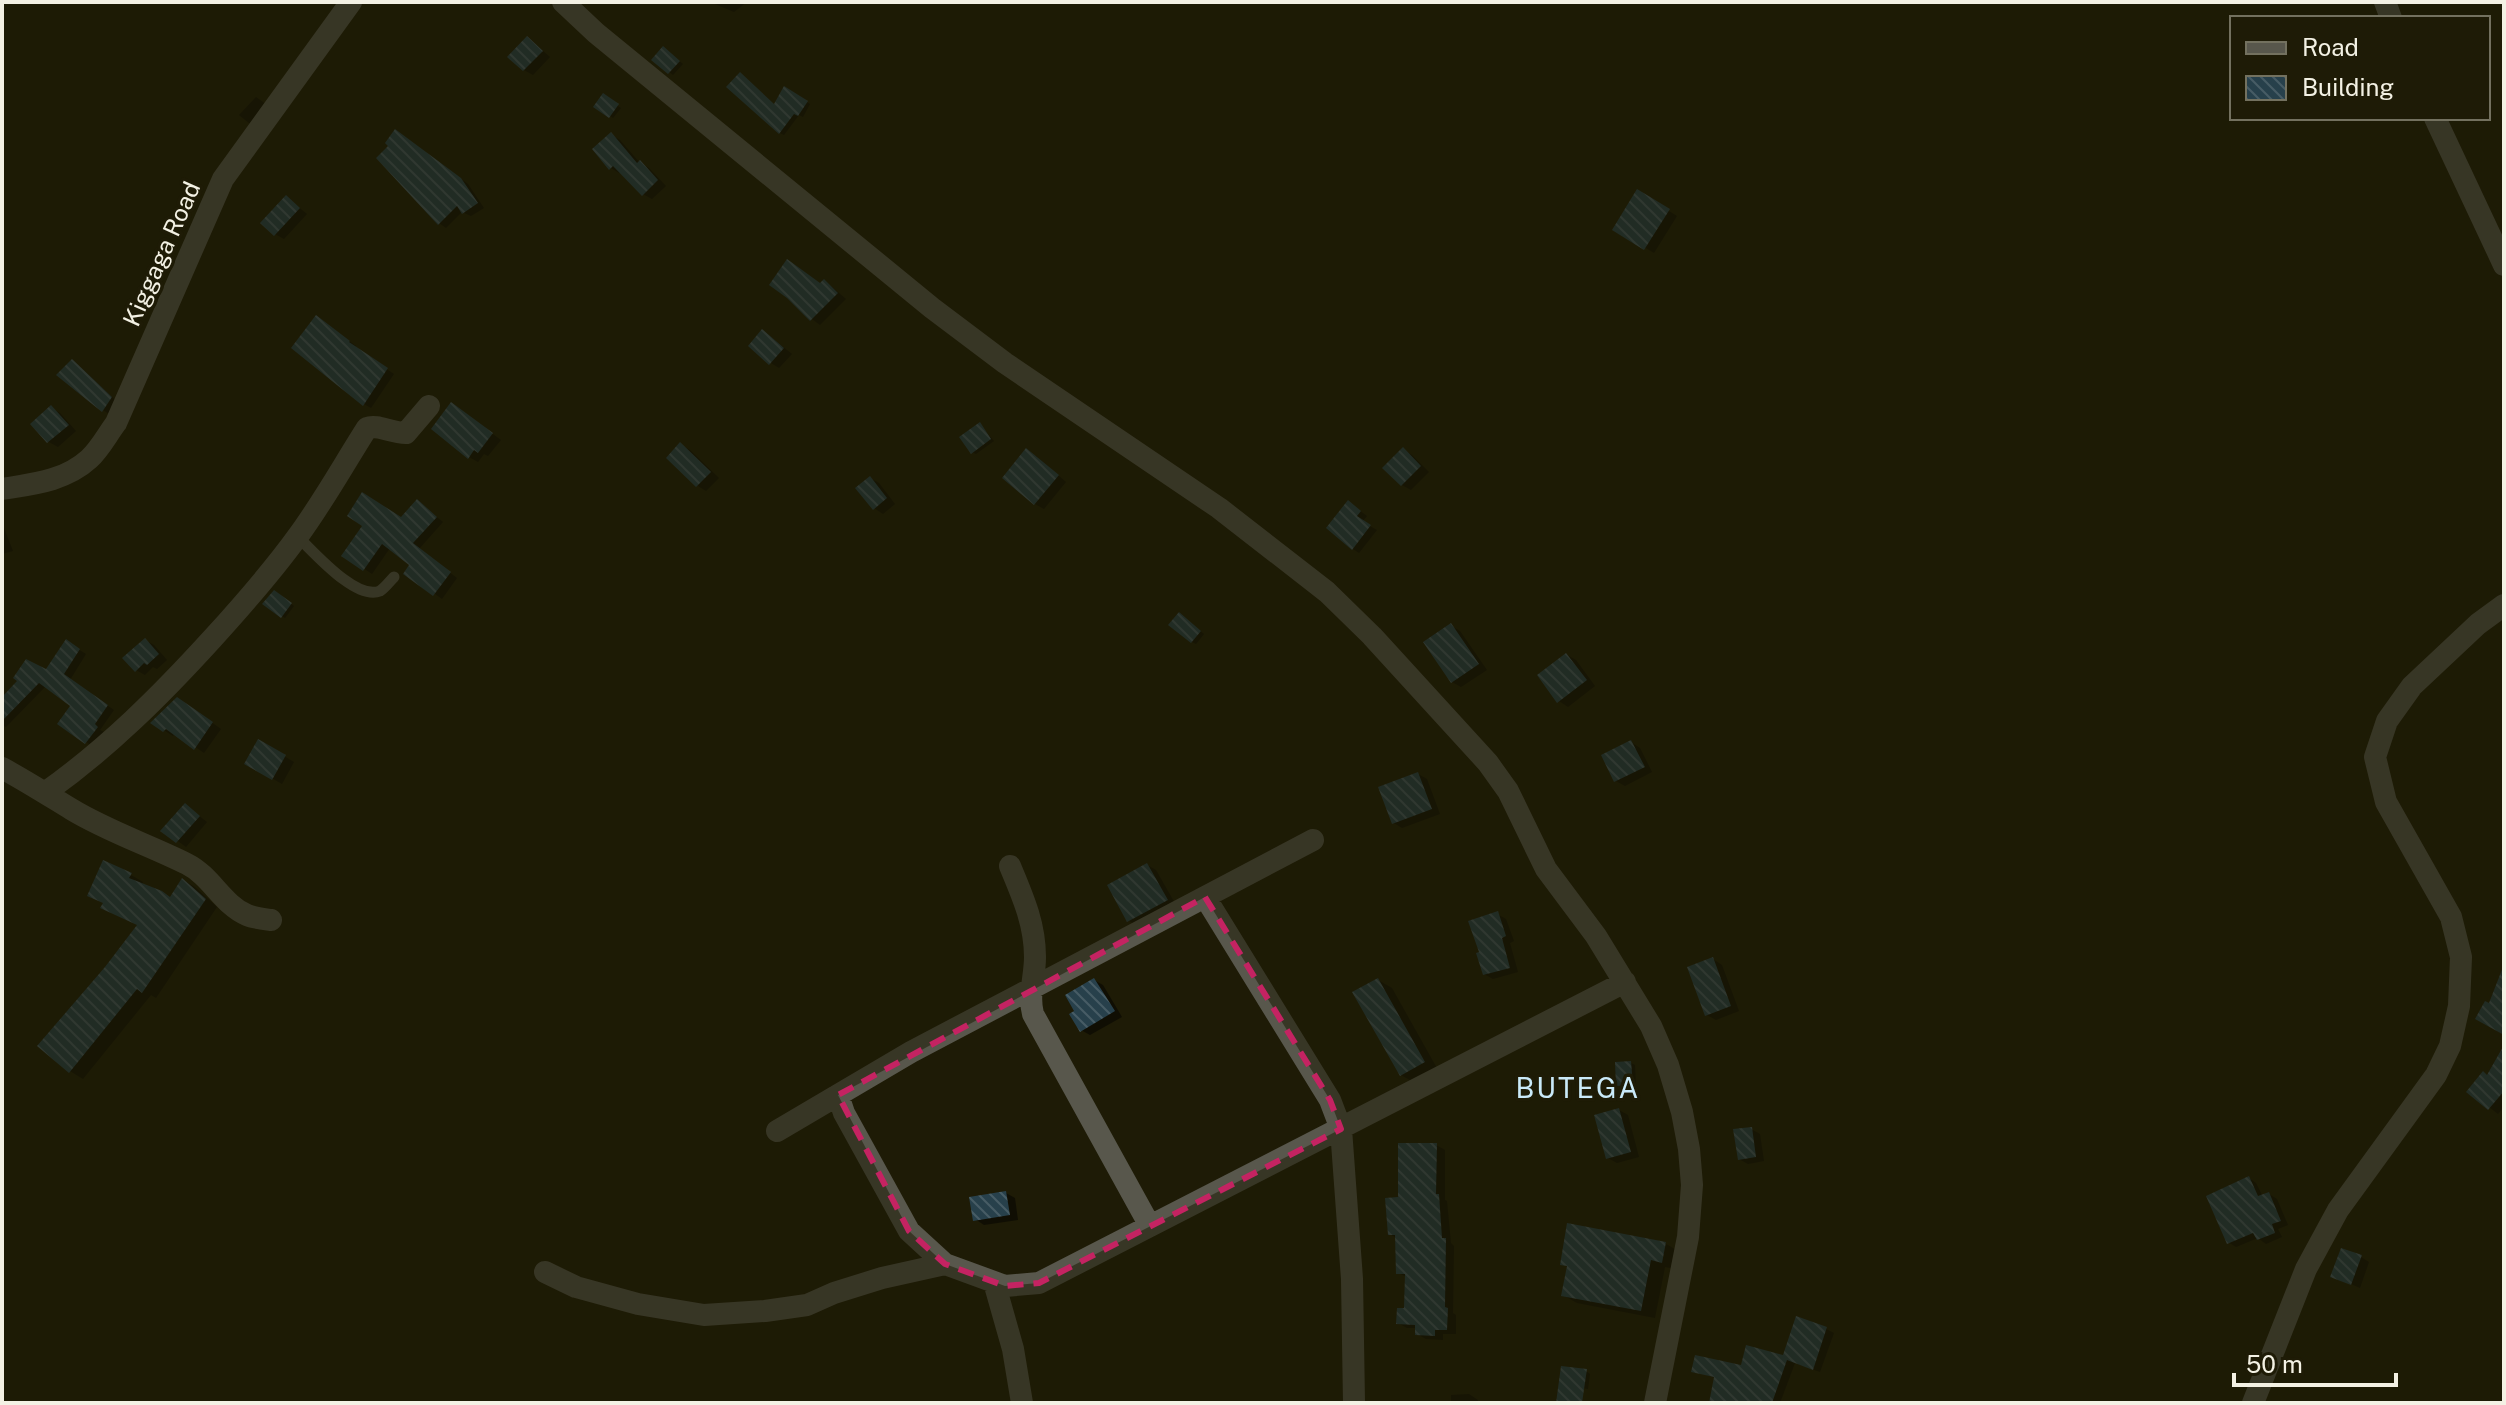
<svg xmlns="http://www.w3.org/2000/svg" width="2506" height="1405" font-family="'Public Sans',sans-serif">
	<defs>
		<pattern id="building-back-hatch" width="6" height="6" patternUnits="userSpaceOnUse" patternTransform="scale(2)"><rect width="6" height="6" fill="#27404b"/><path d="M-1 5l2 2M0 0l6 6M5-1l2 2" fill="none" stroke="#475c65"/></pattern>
	</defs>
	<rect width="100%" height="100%" fill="#1e1b06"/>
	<path fill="#0007" d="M710,2h37l-13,10z
		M528,38l22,19 -17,18 -9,-5z
		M667,51l16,13 -10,11 -19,-15z
		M785,89l25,15 -7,13 -4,-2 -15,20 -4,-2 -5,-27z
		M603,96l18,12 -8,10 -17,-12z
		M256,97l14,10 -15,21 -16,-13z
		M611,135l9,5 20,23 9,5 17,18 -14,13 -9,-5 -21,-22 -3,1 -8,-5z
		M403,136l65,48 16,24 -13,8 -9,-4 -16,16 -7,-5z
		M1638,192l39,24 -23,37 -39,-24z
		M286,197l21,17 -23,25 -9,-5z
		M825,281l21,18 -26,26 -8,-6 -23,-22 32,-12z
		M323,322l33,24 -1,2 39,26 -23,34 -7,-4z
		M763,331l29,23 -13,14 -8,-5z
		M72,362l46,40 -9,12 -6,-4z
		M51,408l9,5 16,18 -18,16 -9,-5 -16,-18z
		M460,410l41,30 -13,16 -4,-2 -6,8 -9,-5z
		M980,425l14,16 -18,13 -4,-2z
		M681,445l9,5 29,28 -13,13 -8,-5z
		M1403,450l9,5 17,17 -18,18 -9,-5z
		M1036,456l30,26 -22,27 -9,-5z
		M870,478l9,5 16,21 -12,10 -9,-6z
		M417,501l26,21 -24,27 38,29 -15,21 -36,-26 6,-8 -22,-17 -18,26 -28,-19 57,-35z
		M1355,507l12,9 -5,6 15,8 -18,23 -6,-4z
		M2,523l11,28 -11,3z
		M278,594l16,12 -9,12 -3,-2z
		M1183,617l21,17 -8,10 -4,-2z
		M1451,626l9,5 27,39 -26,17 -9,-5z
		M145,640l9,5 13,15 -10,9 -4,-2 -8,8 -9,-5z
		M73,646l13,8 -16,26 44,30 -14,20 4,2 -11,14 -7,-4 -13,-36 -27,-20 -40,41 -4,-2v-25l45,-29z
		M1567,655l9,5 19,26 -27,21 -9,-6z
		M186,704l35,25 -17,24 -29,-20 -2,3 -20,-13z
		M259,741l35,21 -12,22 -36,-21z
		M1631,742l9,6 12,24 -27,14 -9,-5z
		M1418,774l9,5 13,35 -38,14 -8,-5z
		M185,805l22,17 -21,25 -23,-17z
		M1147,865l9,5 20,35 -38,21 -9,-5z
		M131,875l12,7 -1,3 29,14 12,-19 12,7 22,20 -61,91 -5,-3 -68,84 -13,-8 37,-103 32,-43 -36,-18z
		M1497,914l9,5 8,22 -4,2 8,29 -25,7 -9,-5z
		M1713,959l9,6 17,46 -23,9 -9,-5z
		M1094,980l9,5 19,32 -32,18 -9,-5z
		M1378,980l14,8 46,82 -23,13 -14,-8z
		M1631,1063l4,2 1,21 -14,1 -4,-2z
		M2504,1088v19l-6,7 -29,-23z
		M1619,1110l9,5 11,42 -22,6 -9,-5z
		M1751,1129l9,5 4,27 -16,3 -9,-5z
		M1436,1145l9,5v50l2,1 4,42 3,3 -1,67 3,2v19h-13v6l-17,-1 -9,-5v-6h-10l-9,-5 8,-13 1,-33 -9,-4v-34l-8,-5 10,-35z
		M2249,1178l7,5 7,14 6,-3 8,5 11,26 -10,4 4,8 -16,7 -8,-6 -22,9 -8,-5z
		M1006,1193l9,5 3,22 -34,5 -9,-6z
		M1569,1225l97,19 14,8 -4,17 -11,-2 -10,51 -78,-15 -14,-8 5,-28 -6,-3z
		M2361,1257l8,5 -9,26 -27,-12z
		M1826,1329l8,4 -14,39 -25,-9 -15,40h-69l5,-25 -23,-7 49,-3 42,-11z
		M1586,1371l4,3 -2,15 -23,-4z
		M1469,1394l9,6v3h-27v-8z"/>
	<path fill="url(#building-back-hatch)" d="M527,36l16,15 -20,20 -16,-14z
		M663,46l17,15 -12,13 -17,-14z
		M740,72l34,32 10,-18 24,15 -10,15 -4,-2 -15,20 -53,-47z
		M603,93l16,11 -10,14 -16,-11z
		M395,129l66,49 17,25 -16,11 -5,-8 -19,19 -62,-67 12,-12 -3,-3z
		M611,132l26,31 3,-3 18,20 -16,16 -29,-30 -4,4 -17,-21z
		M1637,189l33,20 -26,41 -32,-20z
		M286,195l14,13 -26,28 -14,-13z
		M787,259l33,24 4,-4 14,14 -28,28 -23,-23 -18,-13z
		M316,315l34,26 -1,1 39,26 -25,38 -72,-58z
		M762,329l22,19 -15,17 -21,-19z
		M72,359l40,38 -10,15 -46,-37z
		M451,402l42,31 -15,20 -4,-3 -6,9 -37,-30z
		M51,405l18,20 -22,18 -17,-19z
		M980,422l11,17 -20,15 -12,-17z
		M680,442l31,30 -15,15 -30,-29z
		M1403,447l18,19 -20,20 -19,-18z
		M1026,448l33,27 -25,30 -32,-27z
		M870,476l17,22 -14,12 -18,-22z
		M362,492l39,25 16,-18 20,18 -24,26 38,29 -18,24 -30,-22 6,-9 -27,-21 -19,27 -22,-15 21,-30 -15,-10z
		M1348,500l13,11 -4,5 14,9 -19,25 -26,-22z
		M274,590l18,13 -11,15 -19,-14z
		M1179,612l22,19 -10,12 -23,-18z
		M1451,623l28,41 -28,19 -28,-41z
		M145,638l14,16 -12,11 -3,-2 -9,9 -13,-14z
		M66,639l14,10 -16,25 44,31 -13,19 3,3 -13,17 -28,-20 13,-18 -31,-23 -37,38v-24l15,-16 -4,-3 13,-19 20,10z
		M1566,653l21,27 -30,23 -20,-28z
		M177,697l36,25 -19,28 -28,-21 -3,3 -13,-9z
		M258,739l28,16 -14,25 -28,-16z
		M1631,740l14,27 -31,15 -13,-27z
		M1418,772l14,37 -40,15 -14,-37z
		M185,803l15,13 -24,27 -16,-12z
		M103,860l29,13 -3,5 33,13 8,6 12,-19 24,21 -64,94 -5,-4 -68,84 -32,-27 68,-79 32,-42 -37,-17 3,-5 -16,-7z
		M1147,863l21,37 -41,22 -20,-37z
		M1498,911l8,25 -4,2 8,30 -27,7 -7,-22 3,-1 -11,-31z
		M1713,957l18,49 -26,10 -18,-49z
		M2503,967l1,1v67l-29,-16 10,-18 4,2z
		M1094,978l21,33 -35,21 -11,-18 5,-3 -9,-16z
		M1378,978l47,84 -25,14 -48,-84z
		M2504,1045v46l-16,19 -22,-18 17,-21 4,4z
		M1631,1061l2,24 -17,1 -1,-24z
		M1619,1108l12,44 -25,7 -12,-44z
		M1752,1127l4,30 -18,3 -5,-31z
		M1398,1143h39l-1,51h3l3,44h4l-1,69 3,1 -1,22h-12v6l-20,-1v-10l-19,-1 1,-16h7l1,-34h-9l-1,-39h-7l-3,-37 13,-1z
		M2249,1176l9,20 11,-4 12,29 -9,3 3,9 -18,7 -4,-7 -26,11 -21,-48z
		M1006,1191l4,24 -37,6 -4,-24z
		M1567,1223l99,19 -4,21 -11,-3 -10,51 -80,-15 6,-30 -7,-1z
		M2341,1248l21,7 -11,30 -21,-8z
		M1796,1316l31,11 -14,43 -26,-10 -15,43h-63l5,-26 -23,-5 4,-17 46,10 5,-20 37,10z
		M1561,1366l26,3 -5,34h-26z"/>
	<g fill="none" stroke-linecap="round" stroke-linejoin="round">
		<path stroke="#58574c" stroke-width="11" d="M298,537c16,15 58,64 82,54 5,-3 10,-10 14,-14"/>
		<path stroke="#58574c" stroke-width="22" d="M563,2l33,31 336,275 73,55 214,145 108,84 45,44 116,127 20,28 38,78 50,67 55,90 17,39 14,47 7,37 3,36 -4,52 -33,166
			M2385,2l6,16
			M2435,118l69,147
			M2,489c31,-5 63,-8 87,-30 11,-10 18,-24 27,-36l107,-244 128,-177
			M2,768c24,13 46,27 69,41 36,22 78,36 116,55 24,12 36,41 60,51 7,3 17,4 24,5
			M46,792c62,-44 115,-97 166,-153 30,-33 60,-67 86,-103 25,-34 46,-72 69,-108 10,-4 24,5 39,5l23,-27
			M1010,866c13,31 25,58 25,91 0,20 -7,38 -2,57l117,212
			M1205,897l125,203 11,29 11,150 2,124
			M838,1095l6,18 65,118 36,33 60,22 34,-3 586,-301
			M777,1131l134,-79 402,-212
			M545,1272l31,15 62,17 66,11 61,-4 42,-6 27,-12 48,-15 63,-14
			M994,1282l19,67 9,54
			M2253,1403l53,-134 32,-59 98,-135 14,-29 9,-40 2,-49 -10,-40 -65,-115 -11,-45 12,-36 25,-35 66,-62 26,-19"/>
	</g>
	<path d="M0 0H2506V1405H0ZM1205,897l125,203 11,29 -302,154 -34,3 -60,-22 -36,-33 -71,-136z" fill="#1e1b06" fill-opacity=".55" fill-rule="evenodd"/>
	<path fill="none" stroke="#c42362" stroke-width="6" stroke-dasharray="16 10" stroke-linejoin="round" d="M1205,897l125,203 11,29 -302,154 -34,3 -60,-22 -36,-33 -71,-136z"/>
	<g text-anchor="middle" stroke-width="7" stroke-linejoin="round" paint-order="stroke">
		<g font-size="24" fill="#f3f1e4" stroke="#1e1b06">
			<text transform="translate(162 254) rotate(-66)" y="8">Kiggaga Road</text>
		</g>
		<g font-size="28" letter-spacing="2" fill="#caeaf9" stroke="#1e1b06">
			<text x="1578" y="1098">BUTEGA</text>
		</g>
	</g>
	<rect width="2506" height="1405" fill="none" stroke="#f3f1e4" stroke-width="8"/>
	<rect x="2230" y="16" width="260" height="104" fill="#1e1b06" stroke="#73715f" stroke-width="2"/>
	<rect x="2246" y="42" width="40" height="12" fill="#58574c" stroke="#73715f" stroke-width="2"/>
	<text x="2302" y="56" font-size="24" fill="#f3f1e4">Road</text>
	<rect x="2246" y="76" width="40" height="24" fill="url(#building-back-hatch)" stroke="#73715f" stroke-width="2"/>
	<text x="2302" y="96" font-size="24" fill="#f3f1e4">Building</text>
	<path d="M2234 1373v12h162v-12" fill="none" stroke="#f3f1e4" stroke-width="4"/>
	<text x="2246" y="1373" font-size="24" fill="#f3f1e4" stroke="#1e1b06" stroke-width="6" paint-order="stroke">50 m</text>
</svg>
